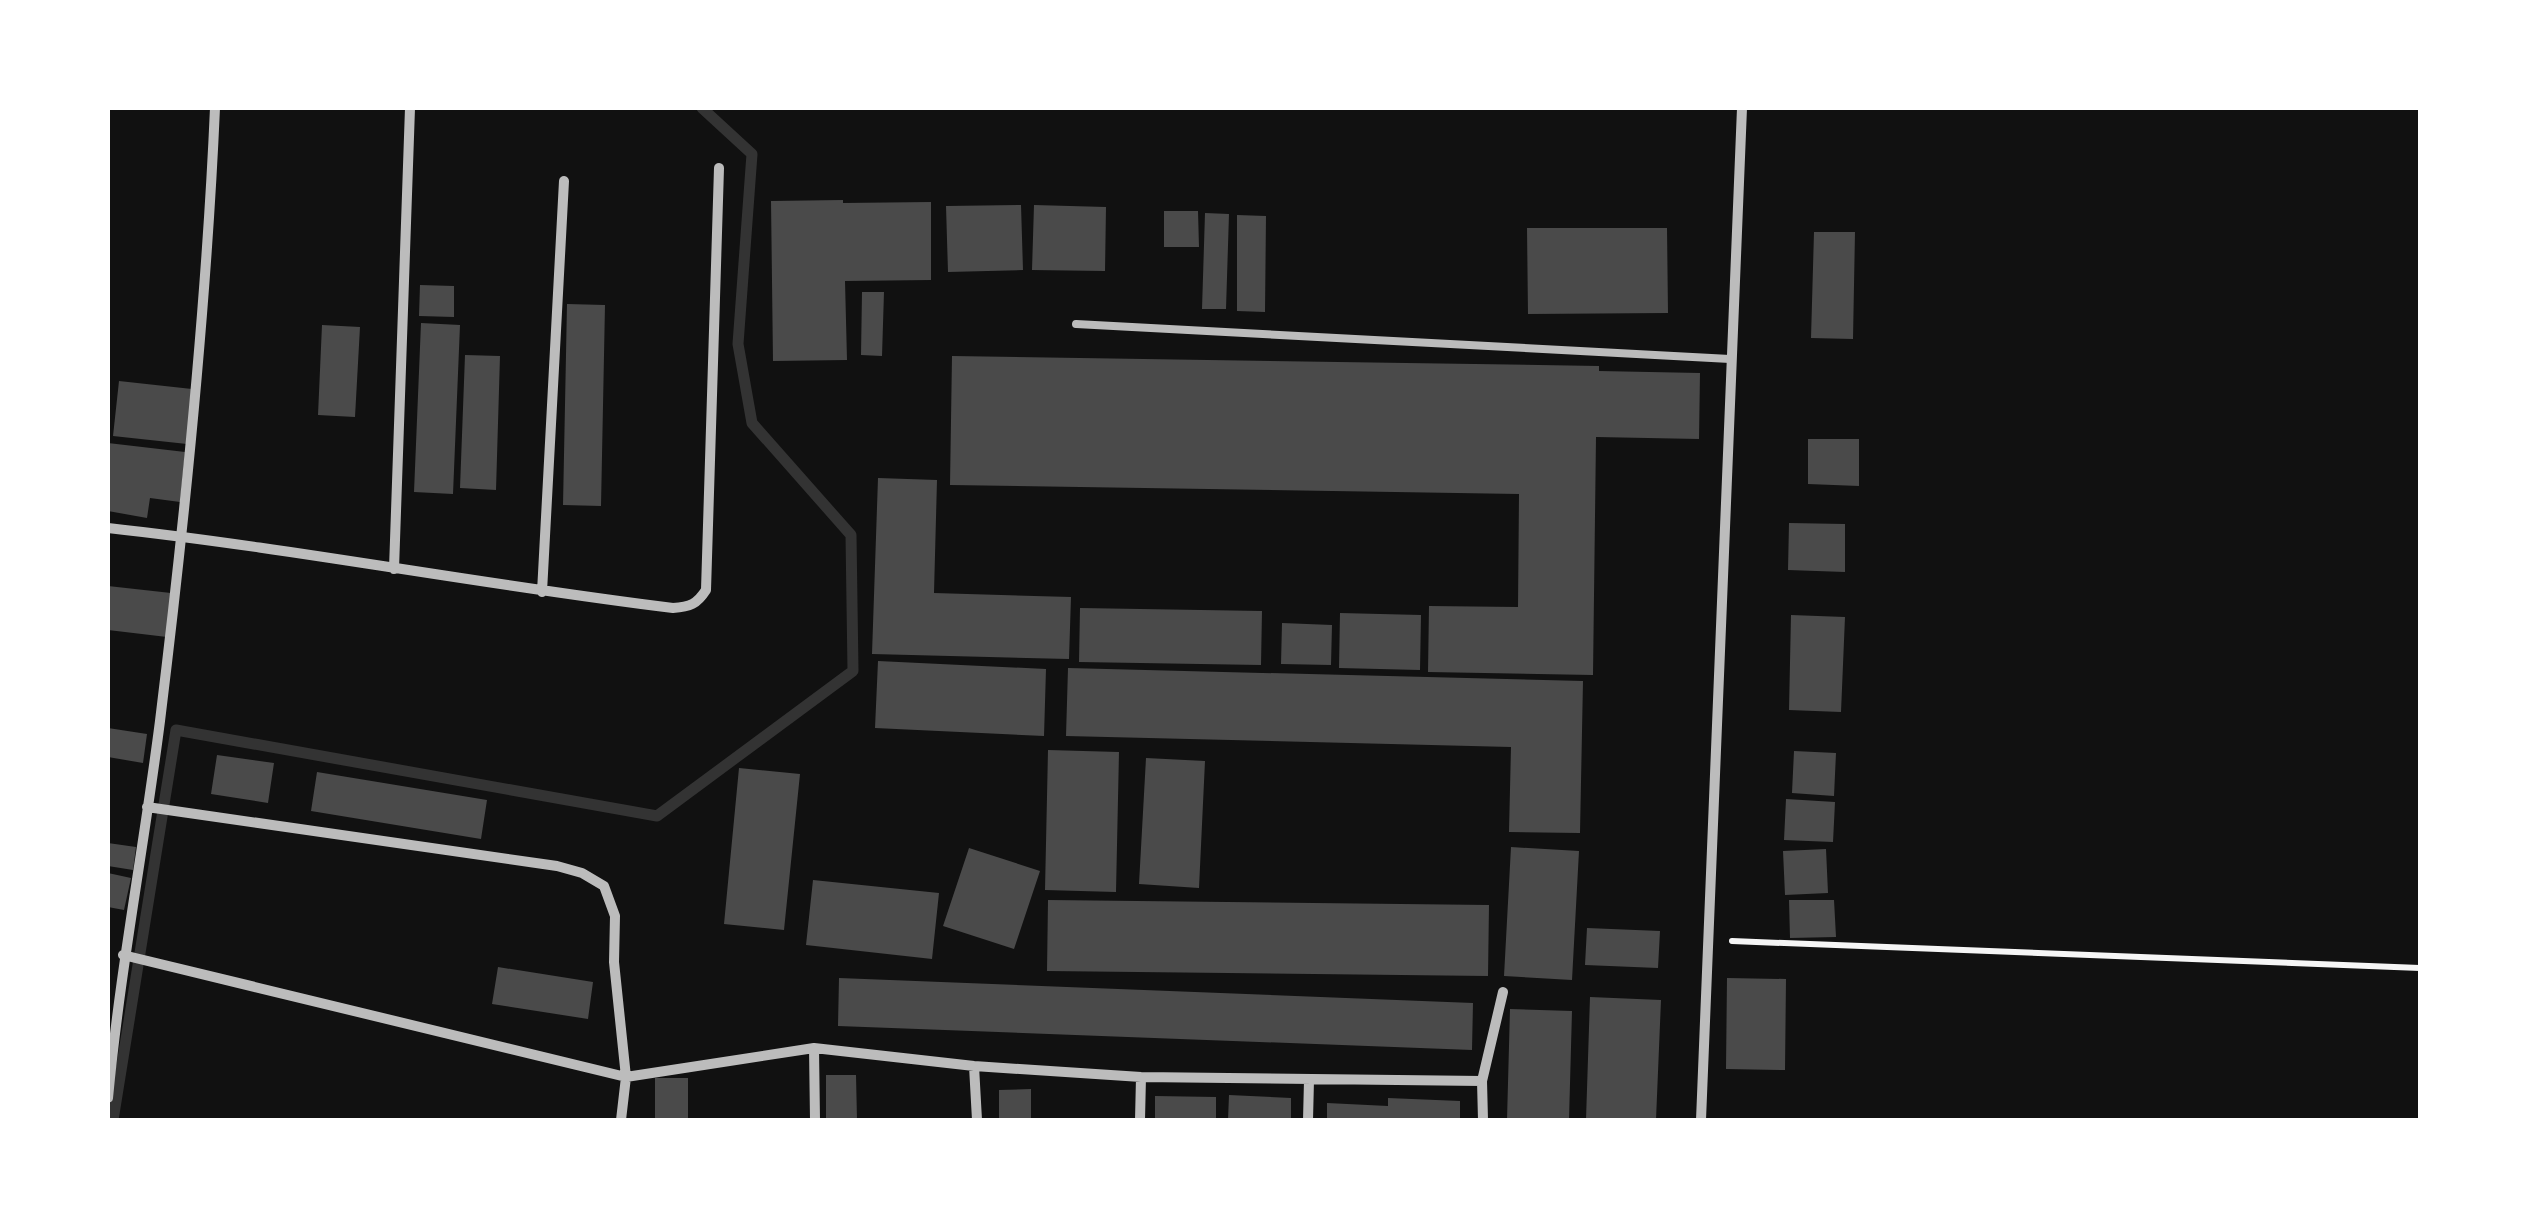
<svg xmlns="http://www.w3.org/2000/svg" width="2528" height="1228" font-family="'Nunito Sans',sans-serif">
	<rect width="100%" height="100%" fill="#111"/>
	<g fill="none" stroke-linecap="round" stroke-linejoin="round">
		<path stroke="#333" stroke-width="11" d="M113,1120l63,-390 481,86 196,-145 -2,-136 -99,-112 -14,-79 14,-190 -50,-46"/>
	</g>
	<path fill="#4a4a4a" d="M843,200v3l88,-1v78l-86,1 2,79 -74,1 -2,-160z
		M1021,205l2,65 -75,2 -2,-66z
		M1034,205l72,2 -1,64 -73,-1z
		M1164,211h34l1,36h-35z
		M1205,213l24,1 -3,95h-24z
		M1237,215l29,1 -1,96 -28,-1z
		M1527,228h140l1,85 -140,1z
		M1814,232h41l-2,107 -42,-1z
		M420,285l34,1v31l-35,-1z
		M862,292h22l-2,64 -21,-1z
		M567,304l38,1 -4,201 -38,-1z
		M421,323l39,2 -7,169 -39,-2z
		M322,325l38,2 -5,90 -37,-2z
		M465,355l35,1 -4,134 -36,-2z
		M952,356l647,10v5l101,2 -1,66 -103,-2 -3,238 -165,-3 1,-66 89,1 1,-113 -569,-9z
		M119,381l73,8 -5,55 -74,-8z
		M1808,439h51v47l-51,-2z
		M108,443l77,9 -5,50 -30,-4 -3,20 -39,-7 2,-17h-2z
		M878,478l59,2 -3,113 137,4 -2,62 -197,-5z
		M1789,523l56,1v48l-57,-2z
		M108,586l63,7 -4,44 -59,-7z
		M1080,608l182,3 -1,54 -182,-3z
		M1340,613l81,2 -1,55 -81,-2z
		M1791,615l54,2 -4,95 -52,-2z
		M1282,623l50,2 -1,40 -50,-1z
		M878,661l168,8 -2,67 -169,-8z
		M1068,668l515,13 -3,152 -71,-1 2,-85 -445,-11z
		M108,728l39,6 -4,29 -35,-6z
		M1048,750l71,2 -3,140 -71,-2z
		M1794,751l42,2 -2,43 -42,-3z
		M217,755l57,8 -6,40 -57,-9z
		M1146,758l59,3 -6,127 -60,-4z
		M739,768l61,6 -16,156 -60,-6z
		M317,772l170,28 -6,39 -170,-28z
		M1786,799l49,3 -2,40 -49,-2z
		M108,843l28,4 -3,23 -25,-4z
		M1511,847l68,4 -7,129 -68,-4z
		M969,848l71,23 -26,78 -71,-23z
		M1826,849l2,44 -43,2 -2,-44z
		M108,873l23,5 -7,32 -16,-3z
		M813,880l126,13 -7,66 -126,-14z
		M1048,900l441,5 -1,71 -441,-5z
		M1789,900h45l2,37 -46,1z
		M1587,928l73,3 -2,37 -73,-3z
		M498,967l95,15 -5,37 -96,-15z
		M839,978l634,25 -1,47 -634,-24z
		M1727,978l59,1 -1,91 -59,-1z
		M1590,997l71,3 -5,120h-70z
		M1510,1009l62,2 -3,109h-62z
		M826,1075h30l1,45h-31z
		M655,1078h33v42h-33z
		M1031,1089v31h-32v-30z
		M1229,1095l62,3v22h-63z
		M1155,1096l61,1v23h-61z
		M1388,1098l72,3v19h-133v-17l61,3z"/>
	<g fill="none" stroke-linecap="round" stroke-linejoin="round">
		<path stroke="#f5f5f5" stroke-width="6" d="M1732,941l688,27"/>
		<path stroke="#bcbcbc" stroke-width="8" d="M1076,324l654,35"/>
		<path stroke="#bcbcbc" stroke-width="10" d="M108,528c189,21 376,57 565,80 17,-1 24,-4 33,-18l13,-422
			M394,569l16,-461
			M542,592l22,-411
			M147,807l410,59 25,7 22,13 11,30 -1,46 12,115 -5,43
			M123,955l503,122 188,-29 160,18 167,11 341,4
			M814,1048l1,72
			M974,1066l3,54
			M108,1098c12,-128 36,-251 52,-377 25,-204 46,-408 55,-613
			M1140,1120l1,-43
			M1308,1120l1,-40
			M1483,1120l-1,-39 21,-89
			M1701,1120l41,-1012"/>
	</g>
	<rect width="2528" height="1228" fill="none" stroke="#ffffff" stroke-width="220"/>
</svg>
